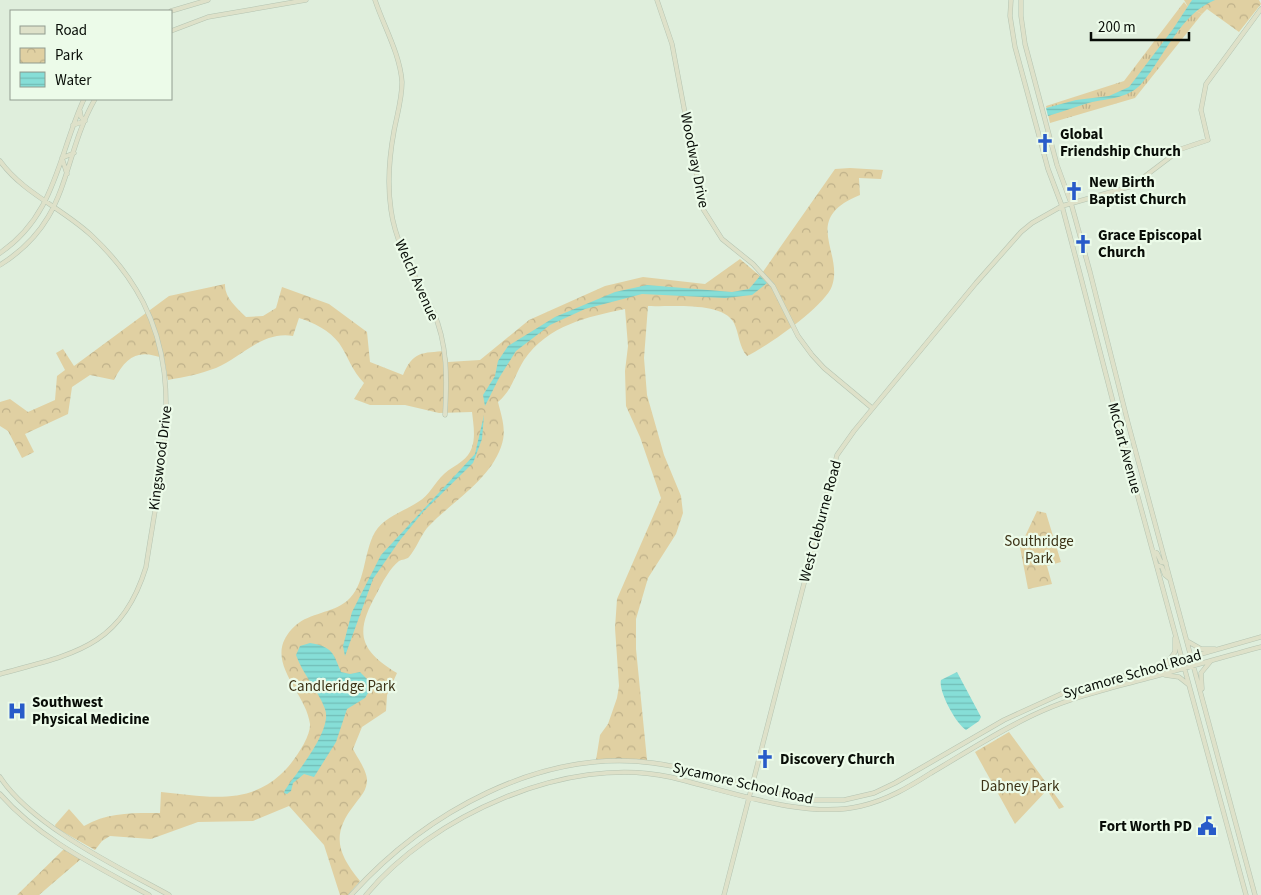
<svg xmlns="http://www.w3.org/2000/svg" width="1261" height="895" font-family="'Source Sans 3',sans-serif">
	<defs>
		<pattern id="grass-tufts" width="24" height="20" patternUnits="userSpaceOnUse" patternTransform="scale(1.25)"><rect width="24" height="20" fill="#e0d0a2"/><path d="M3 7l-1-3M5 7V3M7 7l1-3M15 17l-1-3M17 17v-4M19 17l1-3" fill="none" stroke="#bfb18a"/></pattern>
		<pattern id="park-crowns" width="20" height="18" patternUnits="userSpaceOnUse" patternTransform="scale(1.25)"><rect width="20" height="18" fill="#e0d0a2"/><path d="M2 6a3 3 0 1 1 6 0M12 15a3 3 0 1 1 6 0" fill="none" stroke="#bfb18a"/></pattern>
		<pattern id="water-rules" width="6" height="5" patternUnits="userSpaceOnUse" patternTransform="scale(1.25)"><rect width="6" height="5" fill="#86ded7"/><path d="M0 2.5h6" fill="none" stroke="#72bdb7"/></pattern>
	</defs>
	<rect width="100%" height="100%" fill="#dfeedc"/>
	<path fill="url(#grass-tufts)" d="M1184,2l4,5 14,7 -67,84 -85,25 -4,-17 78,-25z"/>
	<path fill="url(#park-crowns)" d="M1184,0h75l2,4 -22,28 -32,-23 -5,5 -14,-7z
		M850,168l33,2 -2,9 -22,-1 1,17c-60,24 -16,57 -28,91 -7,20 -64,60 -85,70 -8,-9 -8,-23 -13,-33 -11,-22 -64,-16 -86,-17l-4,52 3,37 17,60 17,41 2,17 -7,21 -28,44 -12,41v30l11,111h-51l4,-25 8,-11 9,-26 2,-12 -4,-58 2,-29 44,-101 -21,-61 -14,-31 -1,-35 3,-25 -3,-37c-38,8 -77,16 -101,51 -10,16 -11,29 -26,42 4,16 9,29 3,45 -12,34 -50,55 -74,81 -7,9 -11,21 -18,29 -3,3 -7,2 -10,4 -9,7 -17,22 -22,32 -22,39 -19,56 20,80l-10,22 -1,16 -24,16 -9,22c4,8 14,22 14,31 0,10 -6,16 -12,24 -24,30 -18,49 5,77l-12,14h-8l-16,-50 -35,-39 -36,15 -55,1 -47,17 -41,-3 -8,5 -7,9 -39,-22 -1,-3 14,-16 15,17c24,-14 49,-13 76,-13l1,-21c42,4 85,14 119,-17 11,-9 31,-37 30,-51 -4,-34 -52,-65 -14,-99 14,-12 36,-12 51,-24 19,-16 16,-48 28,-69 9,-15 30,-21 43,-30 12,-7 16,-19 26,-28 5,-5 12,-8 18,-13 16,-12 12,-32 10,-49l-33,1 -34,-8h-35l-16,-6 10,-16c-12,-12 -16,-27 -25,-40 -9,-12 -26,-21 -40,-25l-6,18c-31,-5 -51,21 -77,32 -16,6 -31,9 -48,12l-4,-21c-26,-11 -38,-2 -50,21l-24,-5 -18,12 -4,27 -43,20 9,18 -12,6 -14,-27 -8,-5v-24l10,-3 18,13 27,-12 2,-24 8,-6 -9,-17 7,-4 11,17 95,-70 56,-12c-1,13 12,24 21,33l17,-1 13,-8 6,-21 47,17 38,28 3,30 33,13c10,-24 19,-22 43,-24l2,11 32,-2 49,-40 76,-34 38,-9 62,7 35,-25 20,17 75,-107z
		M1037,511l9,2 15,49 -14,4 5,18 -24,5 -8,-42z
		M1009,732l55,75 -5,2 -12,-19 -32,34 -40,-72z
		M64,849l17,10 -42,36h-22z"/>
	<path fill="url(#water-rules)" d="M1192,0h23c-35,14 -50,56 -73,83 -14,17 -38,15 -57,21 -12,4 -24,8 -37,12l-2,-8 30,-8 33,-4 20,-9 44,-58z
		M760,276l7,7 -15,12 -27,3 -83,-4 -57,15 -35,16 -34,26 -17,27 -14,28 -2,-11 12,-19 3,-15 10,-15 47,-29 60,-25 32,-7 85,7 17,-3z
		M484,415l-2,24 -9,24 -50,49 -23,28 -27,39 -28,77 -2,-10 9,-34 29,-57 94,-101z
		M310,643c23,4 23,10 31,29l9,2 10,-2 13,13 -8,13 -18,11 -11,33 -22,35 -10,-3 -11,9 -2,8 -4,3 -3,-1 1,-3c11,-17 48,-60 40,-81 -7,-19 -22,-34 -29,-54l4,-9z
		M957,672l24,45 -2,4 -13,9c-10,-6 -28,-39 -25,-50z"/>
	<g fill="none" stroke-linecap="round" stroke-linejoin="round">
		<g stroke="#b5c4b2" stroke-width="5">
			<path id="secondary" d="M375,0c9,27 25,54 27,82 0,17 -5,33 -8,49 -5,27 -7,52 -3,79 5,37 26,68 42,101 15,33 14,69 12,104
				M657,0l15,44 31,165 19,30 31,25 20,22 25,50 14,19 12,13 48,40
				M1011,0l-1,16 5,31 33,122 14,37 18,68 49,190 117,431
				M1021,0v16l4,28 32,121 14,38 19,69 38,151 127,472
				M171,11l37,-11
				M171,31l37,-14 98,-17
				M73,125l12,-4 -4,-4 -1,-6
				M0,161c23,32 62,47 91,74 107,100 74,205 55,332 -25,81 -73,87 -146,107
				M67,174l-5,-16 12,-5
				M0,253c56,-38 58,-98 84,-154
				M0,265c72,-45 60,-104 95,-166
				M1153,551l4,2 4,9 5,1
				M1157,565l5,2 3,8 5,4
				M1187,641l14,8h14
				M1167,663l8,-11v-14
				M1165,675l14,2 10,8
				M1202,689l-1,-16 9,-11
				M0,777c32,49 118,90 169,118
				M0,794c39,45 98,73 149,101
				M351,895c74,-82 189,-147 302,-132 53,7 103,28 155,37h36l30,-7 21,-10 109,-63 57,-26 200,-57
				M366,895c65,-79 202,-141 304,-118 56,13 135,43 191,29 26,-6 48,-19 70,-33 36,-21 72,-45 111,-62 34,-15 70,-23 106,-33 38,-10 75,-21 113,-31
				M724,895l113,-440 17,-24 122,-148 45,-51 11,-9 30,-17 70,-20 49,-37 27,-9 -7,-30 5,-26 55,-75"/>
		</g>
		<use href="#secondary" stroke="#dee1c9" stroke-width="4"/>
	</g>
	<defs>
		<g id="church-bare" transform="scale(1.5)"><path d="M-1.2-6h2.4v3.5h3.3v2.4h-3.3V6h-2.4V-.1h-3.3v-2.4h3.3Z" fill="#285bc9" stroke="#ecfbe9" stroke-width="2.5" paint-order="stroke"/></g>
		<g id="hospital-bare" transform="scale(1.5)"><path d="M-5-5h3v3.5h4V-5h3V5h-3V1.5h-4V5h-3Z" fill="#285bc9" stroke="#ecfbe9" stroke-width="2.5" paint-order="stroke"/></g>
		<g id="civic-bare" transform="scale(1.5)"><path d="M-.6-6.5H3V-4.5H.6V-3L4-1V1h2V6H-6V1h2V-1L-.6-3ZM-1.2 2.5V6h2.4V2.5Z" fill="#285bc9" stroke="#ecfbe9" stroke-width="2.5" paint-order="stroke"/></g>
	</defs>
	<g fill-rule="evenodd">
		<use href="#church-bare" x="1045" y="143"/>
		<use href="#church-bare" x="1074" y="191"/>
		<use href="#church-bare" x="1083" y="244"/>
		<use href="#hospital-bare" x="17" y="711"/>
		<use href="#church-bare" x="765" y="759"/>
		<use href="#civic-bare" x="1207" y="826"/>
	</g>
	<g text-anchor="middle" stroke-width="4.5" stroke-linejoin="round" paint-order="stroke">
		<g font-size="15" font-weight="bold" fill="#080d07" stroke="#ecfbe9" text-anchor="start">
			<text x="1060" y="139">Global<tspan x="1060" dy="17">Friendship Church</tspan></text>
			<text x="1089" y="187">New Birth<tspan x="1089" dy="17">Baptist Church</tspan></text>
			<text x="1098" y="240">Grace Episcopal<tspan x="1098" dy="17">Church</tspan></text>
			<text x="32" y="707">Southwest<tspan x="32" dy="17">Physical Medicine</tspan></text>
			<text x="780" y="764">Discovery Church</text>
			<text x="1192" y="831" text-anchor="end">Fort Worth PD</text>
		</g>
		<g font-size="15" fill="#080d07" stroke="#ecfbe9">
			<text transform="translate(695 160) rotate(79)" y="5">Woodway Drive</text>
			<text transform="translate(417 280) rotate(66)" y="5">Welch Avenue</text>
			<text transform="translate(1125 448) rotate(75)" y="5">McCart Avenue</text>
			<text transform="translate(160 458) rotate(-83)" y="5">Kingswood Drive</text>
			<text transform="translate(820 521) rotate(-75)" y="5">West Cleburne Road</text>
			<text transform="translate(1132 674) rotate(-16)" y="5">Sycamore School Road</text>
			<text transform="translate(743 783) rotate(13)" y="5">Sycamore School Road</text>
		</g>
		<g font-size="15" fill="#3d3317" stroke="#ecfbe9">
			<text x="1039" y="546">Southridge<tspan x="1039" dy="17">Park</tspan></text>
			<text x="342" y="691">Candleridge Park</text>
			<text x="1020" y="791">Dabney Park</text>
		</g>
	</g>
	<rect x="10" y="10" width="162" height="90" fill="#ecfbe9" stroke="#919c8f"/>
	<rect x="20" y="26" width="25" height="8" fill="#dee1c9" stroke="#919c8f"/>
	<text x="55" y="35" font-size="15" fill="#080d07">Road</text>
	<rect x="20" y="48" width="25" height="15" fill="url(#park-crowns)" stroke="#919c8f"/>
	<text x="55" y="60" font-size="15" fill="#080d07">Park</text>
	<rect x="20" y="72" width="25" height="15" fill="url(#water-rules)" stroke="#919c8f"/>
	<text x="55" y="85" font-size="15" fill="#080d07">Water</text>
	<path d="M1091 32v8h98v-8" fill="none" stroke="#080d07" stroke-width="2.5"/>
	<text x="1098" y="32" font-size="15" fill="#080d07" stroke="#ecfbe9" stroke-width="4" paint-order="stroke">200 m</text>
</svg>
